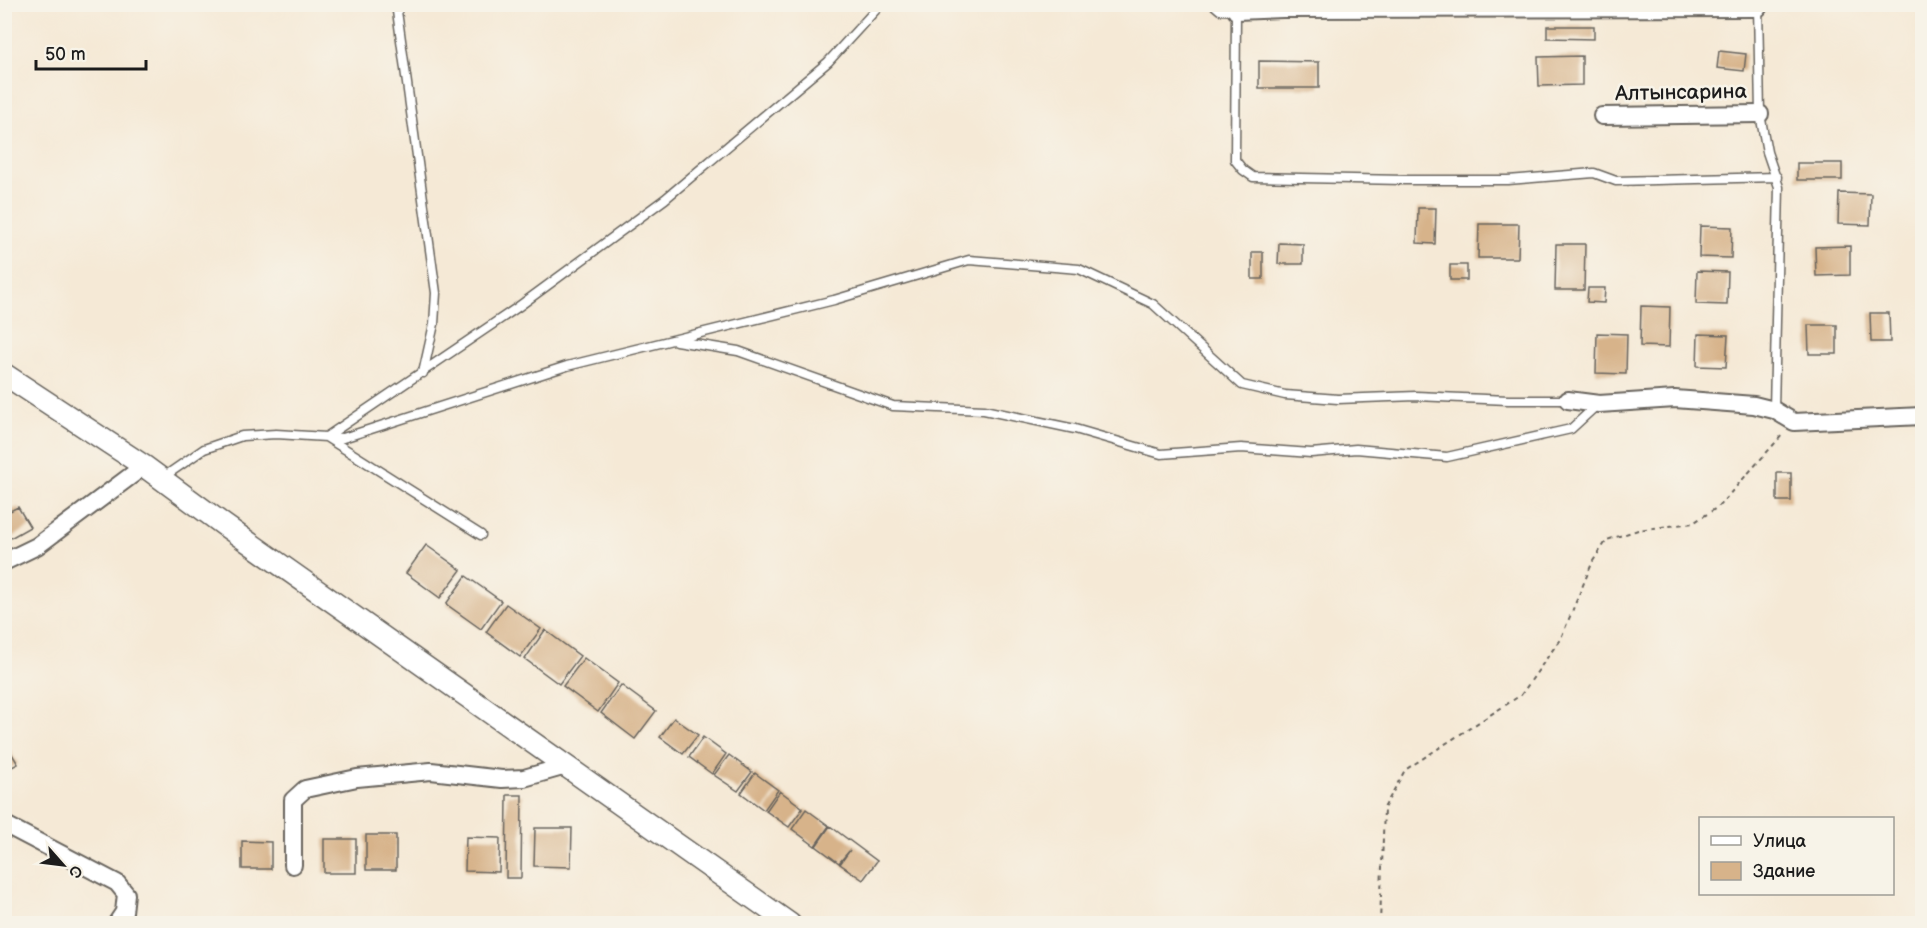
<svg xmlns="http://www.w3.org/2000/svg" width="1927" height="928" font-family="'Balsamiq Sans',sans-serif">
	<rect width="100%" height="100%" fill="#f7f3e8"/>
	<filter id="ink" filterUnits="userSpaceOnUse"><feTurbulence type="fractalNoise" baseFrequency=".0167" numOctaves="2"/><feDisplacementMap in="SourceGraphic" scale="12" xChannelSelector="R" yChannelSelector="G"/><feConvolveMatrix kernelMatrix="1 2 1 2 8 2 1 2 1" color-interpolation-filters="sRGB"/></filter>
	<filter id="wash" filterUnits="userSpaceOnUse"><feTurbulence type="fractalNoise" baseFrequency=".008" numOctaves="4" result="noise"/><feDisplacementMap in="SourceGraphic" scale="24" xChannelSelector="R" yChannelSelector="G"/><feGaussianBlur stdDeviation="1.35" result="paint"/><feColorMatrix in="noise" values="0 0 0 0 0 0 0 0 0 0 0 0 0 0 0 0 0 1.4 0 .05"/><feComposite in="paint" operator="in"/></filter>
	<g filter="url(#wash)">
		<rect width="100%" height="100%" fill="#f5e9d6"/>
		<g id="blocks">
			<path fill="#d7b38a" d="M1547,26h47v13l-47,-1z
				M1719,51l27,3 -2,17 -27,-3z
				M1582,56v29l-43,1 -1,-29z
				M1259,61l60,1v26h-60z
				M1797,163h45v17h-45z
				M1839,193l32,1 -1,31 -32,-1z
				M1418,208h18l-1,36 -18,-1z
				M1479,224h40l-1,34h-40z
				M1700,226l32,1 -1,31 -32,-1z
				M1279,243l24,1v20h-25z
				M1556,244h29l-1,46h-29z
				M1850,246v29l-34,1 -1,-29z
				M1252,252h11v27h-11z
				M1450,265h17v15h-17z
				M1697,271l31,1 -1,33 -31,-1z
				M1588,288h17l-1,15 -17,-1z
				M1641,306l29,1 -1,40 -29,-1z
				M1870,313h19l1,29h-19z
				M1808,325h29v29h-28z
				M1597,333l30,1 -1,40 -30,-1z
				M1698,334l30,1 -2,32 -29,-1z
				M1777,473h14v28h-14z
				M18,507l12,20 -23,13 -3,-4v-22z
				M426,545l35,25 -21,28 -34,-25z
				M466,576l35,25 -20,28 -35,-25z
				M506,604l35,25 -21,28 -34,-25z
				M545,630l35,26 -21,28 -34,-25z
				M584,658l34,25 -20,29 -35,-26z
				M621,685l35,26 -21,28 -34,-26z
				M674,718l24,17 -15,19 -23,-17z
				M703,737l23,17 -14,20 -23,-17z
				M4,741l14,23 -14,7z
				M729,755l23,17 -14,19 -24,-16z
				M755,773l23,17 -14,20 -23,-17z
				M780,791l23,17 -14,19 -23,-16z
				M507,795h15l-1,83h-15z
				M806,809l23,17 -14,20 -23,-17z
				M830,826l47,35 -14,19 -23,-16 10,-14 -11,13 -23,-17z
				M535,828h37l-1,39 -37,-1z
				M366,835h30v35h-30z
				M466,837l34,1 -1,34 -34,-1z
				M324,839h32v34h-32z
				M242,841l29,1v27h-29z
				M539,921h34v3h-34z"/>
		</g>
	</g>
	<g filter="url(#ink)">
		<use href="#blocks" fill-opacity="0" stroke="#68645d" stroke-width="1.5"/>
		<g fill="none" stroke-linecap="round" stroke-linejoin="round">
			<g stroke="#68645d" stroke-width="11">
				<path id="service" d="M396,4l40,289 -2,31 -11,49
					M1213,4l7,6 16,1 -1,149 8,10 10,7 151,3h104l86,-7 22,8 161,-4
					M1758,5l2,109 7,38 12,35 -5,223
					M676,341l62,10 155,55 91,4 91,19 86,25 80,-6 70,5 45,-4 91,8 124,-28 26,-24
					M162,478l42,-29 38,-13 34,-2 67,4 224,-72 267,-66 135,-40 110,9 74,35 89,81 43,10 53,4 78,-3 92,4h60
					M481,535l-155,-98 192,-130 147,-108 163,-137 53,-58"/>
			</g>
			<g stroke="#68645d" stroke-width="20">
				<path id="minor" d="M1236,11l47,-2 475,-1
					M1602,116l158,-2
					M1568,400l31,4 76,-5 79,6 20,5 20,12 128,-6
					M4,562l33,-16 107,-80
					M4,824l113,59 9,11 -2,18 -8,12
					M293,865v-65l12,-11 52,-11 74,-7 71,8 22,-1 42,-12"/>
			</g>
			<g stroke="#68645d" stroke-width="24">
				<path id="tertiary" d="M4,374l140,92 80,59 566,399"/>
			</g>
			<path stroke="#68645d" stroke-width="2" stroke-dasharray="4.5 4.5" stroke-linecap="butt" d="M1380,924l4,-116 21,-38 116,-75 40,-57 32,-77 14,-21 31,-10 55,-7 25,-16 66,-74"/>
			<use href="#service" stroke="#fff" stroke-width="8"/>
			<use href="#minor" stroke="#fff" stroke-width="16"/>
			<use href="#tertiary" stroke="#fff" stroke-width="21"/>
		</g>
	</g>
	<g text-anchor="middle" stroke-width="5" stroke-linejoin="round" paint-order="stroke">
		<g font-size="21" fill="#1c1c1c" stroke="#f7f3e8">
			<text transform="translate(1681 92) rotate(-1)" y="7">Алтынсарина</text>
		</g>
	</g>
	<rect width="1927" height="928" fill="none" stroke="#f7f3e8" stroke-width="24"/>
	<rect x="1699" y="817" width="195" height="78" fill="#f7f3e8" stroke="#9f9d96" stroke-width="1.5"/>
	<rect x="1711" y="836" width="30" height="9" fill="#ffffff" stroke="#9f9d96" stroke-width="1.5"/>
	<text x="1753" y="847" font-size="18" fill="#1c1c1c">Улица</text>
	<rect x="1711" y="862" width="30" height="18" fill="#d7b38a" stroke="#9f9d96" stroke-width="1.5"/>
	<text x="1753" y="877" font-size="18" fill="#1c1c1c">Здание</text>
	<g transform="translate(63 865) rotate(118)" stroke="#f7f3e8" stroke-width="4.5" paint-order="stroke">
	<path d="M0-4.5L10 22L0 15L-10 22Z" fill="#1c1c1c"/>
	<text y="-9" font-size="16" font-weight="bold" text-anchor="middle" fill="#1c1c1c">С</text>
	</g>
	<path d="M36 60v9h110v-9" fill="none" stroke="#1c1c1c" stroke-width="3"/>
	<text x="45" y="60" font-size="18" fill="#1c1c1c" stroke="#f7f3e8" stroke-width="4.5" paint-order="stroke">50 m</text>
</svg>
